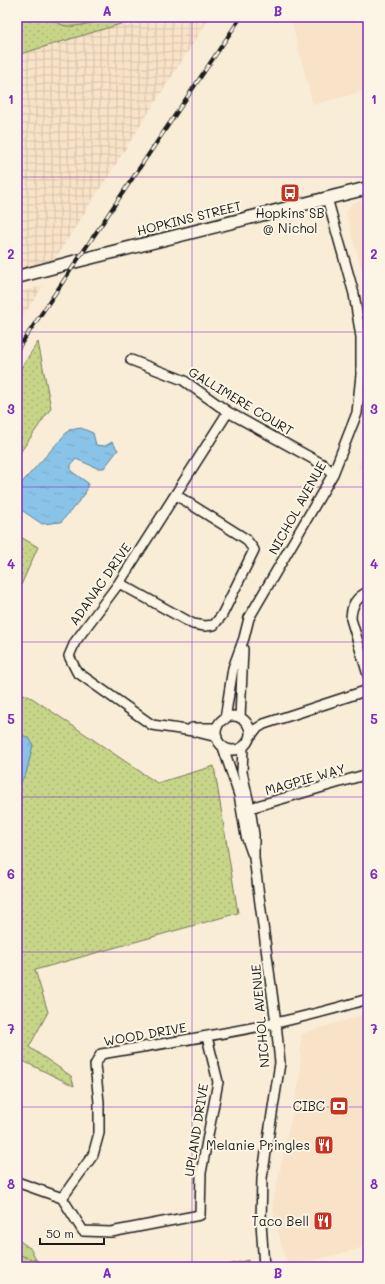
<svg xmlns="http://www.w3.org/2000/svg" width="385" height="1284" font-family="Mali,sans-serif">
	<defs>
		<pattern id="industrial-grid" width="8" height="8" patternUnits="userSpaceOnUse"><rect width="8" height="8" fill="#f8e3c8"/><path d="M0 4h8M4 0v8" fill="none" stroke="#d4c2ab"/></pattern>
		<pattern id="forest-firs" width="22" height="20" patternUnits="userSpaceOnUse"><rect width="22" height="20" fill="#c7d589"/><path d="M5 1l3.5 6h-7zM16 11l3.5 6h-7z" fill="#aab676"/></pattern>
		<pattern id="park-dots" width="8" height="8" patternUnits="userSpaceOnUse"><rect width="8" height="8" fill="#c7d589"/><path d="M2 2h.1M6 6h.1" fill="none" stroke="#aab676" stroke-width="1.8" stroke-linecap="round"/></pattern>
		<pattern id="water-ripples" width="26" height="14" patternUnits="userSpaceOnUse"><rect width="26" height="14" fill="#89c4e8"/><path d="M2 4q2-2 4 0t4 0M15 11q2-2 4 0t4 0" fill="none" stroke="#76a8c6"/></pattern>
	</defs>
	<rect width="100%" height="100%" fill="#faedd8"/>
	<filter id="ink" filterUnits="userSpaceOnUse"><feTurbulence type="fractalNoise" baseFrequency=".025" numOctaves="2"/><feDisplacementMap in="SourceGraphic" scale="8" xChannelSelector="R" yChannelSelector="G"/><feConvolveMatrix kernelMatrix="1 2 1 2 8 2 1 2 1" color-interpolation-filters="sRGB"/></filter>
	<g filter="url(#ink)">
		<path fill="#f8e3c8" d="M290,17h78v73l-55,15z
			M368,199v94l-22,-80 6,-10z
			M368,439v28l-11,3z
			M368,1013v233l-77,21h-4l-15,-61 28,-129 1,-43z"/>
		<path fill="url(#industrial-grid)" d="M144,17h66l-157,245 -36,10v-217z
			M44,285l-27,40v-32z"/>
		<path fill="url(#forest-firs)" stroke="#727852" d="M17,1239l14,10 7,15 -21,3z"/>
		<path fill="url(#park-dots)" stroke="#727852" d="M17,17h127l-127,38z
			M38,342l13,66 -34,49v-83z
			M17,535l21,12 -21,47z
			M17,691l15,7 125,85 57,-17 24,147 -203,57 13,42 -19,35 42,29 3,10 -57,-28z
			M17,1254l21,7 4,6h-25z
			M248,1260l1,7h-29z"/>
		<path fill="#c7d589" stroke="#727852" d="M51,17h44l1,5c-17,3 -32,10 -45,-5z"/>
		<path fill="url(#water-ripples)" stroke="#5d8196" d="M81,428l12,5 3,12 9,1 7,-4 6,8 -14,18h-7l-21,-9 -5,6v6l17,12 -3,11 -24,28 -19,2 -25,-17v-19l52,-58z
			M17,732l13,7 3,6 -7,29 -9,13z"/>
		<g fill="none" stroke-linecap="round" stroke-linejoin="round">
			<g stroke="#1c1c1c" stroke-width="12">
				<path id="minor" d="M131,360l52,20 45,32 96,53 9,9
					M119,583l74,41 12,2 9,-1 8,-10 32,-65 -8,-11 -70,-44
					M368,592c-12,5 -17,14 -17,27l17,56
					M216 733a17 17 0 1 1 34 0a17 17 0 1 1-34 0Z
					M240,718l3,-69
					M225,719l8,-51 11,-30 5,-20 84,-144 24,-61 4,-38v-38l-7,-43 -27,-96
					M192,728h25
					M217,737l-24,-6 -41,-6 -75,-53 -8,-16 6,-14 44,-59 109,-171
					M249,738l7,-9 8,-5 104,-34
					M223,747l16,48 7,41 6,17
					M243,747l-1,25 8,36 4,27v23l22,165 4,40 -18,115 -1,44 3,45
					M250,808l118,-34
					M17,1182l45,16
					M62,1198l31,-43 6,-22v-31l-4,-37 6,-11c59,-10 117,-19 175,-31 31,-7 62,-15 92,-24
					M62,1198l21,33 28,1 89,-17 1,-42 17,-91 -11,-45"/>
			</g>
			<g stroke="#1c1c1c" stroke-width="15">
				<path id="major" d="M17,277l60,-16 291,-73"/>
			</g>
			<use href="#minor" stroke="#fcf5e5" stroke-width="9"/>
			<use href="#major" stroke="#fcf5e5" stroke-width="12"/>
			<g stroke="#1c1c1c" stroke-width="4">
				<path id="rail" d="M17,350l224,-333"/>
			</g>
			<use href="#rail" stroke="#fcf5e5" stroke-width="2.5" stroke-dasharray="8" stroke-linecap="butt"/>
		</g>
	</g>
	<path fill="none" stroke="#7b2cbf" stroke-width="1" stroke-opacity="0.55" d="M192,17v1250M17,177h351M17,332h351M17,487h351M17,642h351M17,797h351M17,952h351M17,1107h351"/>
	<defs>
		<g id="bus-square" transform="scale(1)"><rect x="-9" y="-9" width="18" height="18" rx="4" fill="#c8321e" stroke="#fcf5e5"/><path d="M-5-6H5V4H4V6H2V4H-2V6H-4V4H-5ZM-3.5-4V0h7V-4ZM-3.5 1.2v1.5H-2V1.2ZM2 1.2v1.5H3.5V1.2Z" fill="#fff"/></g>
		<g id="bank-square" transform="scale(1)"><rect x="-9" y="-9" width="18" height="18" rx="4" fill="#c8321e" stroke="#fcf5e5"/><path d="M-6-4H6V4H-6ZM0-2.3a2.3 2.3 0 1 0 0 4.6a2.3 2.3 0 1 0 0-4.6Z" fill="#fff"/></g>
		<g id="restaurant-square" transform="scale(1)"><rect x="-9" y="-9" width="18" height="18" rx="4" fill="#c8321e" stroke="#fcf5e5"/><path d="M-5-6h1v4h1v-4h1v4h1v-4h1v5L-1.5 .5V6h-2V.5L-5-1ZM5-6V6H3V1.5H1.5Q1.5-4 5-6Z" fill="#fff"/></g>
	</defs>
	<g fill-rule="evenodd">
		<use href="#bus-square" x="290" y="193"/>
		<use href="#bank-square" x="339" y="1106"/>
		<use href="#restaurant-square" x="324" y="1145"/>
		<use href="#restaurant-square" x="323" y="1221"/>
	</g>
	<g text-anchor="middle" stroke-width="4" stroke-linejoin="round" paint-order="stroke">
		<g font-size="13" fill="#1c1c1c" stroke="#fcf5e5" text-anchor="end">
			<text x="290" y="218" text-anchor="middle">Hopkins SB<tspan x="290" dy="15">@ Nichol</tspan></text>
			<text x="325" y="1111">CIBC</text>
			<text x="310" y="1150">Melanie Pringles</text>
			<text x="309" y="1226">Taco Bell</text>
		</g>
		<g font-size="13" fill="#1c1c1c" stroke="#fcf5e5">
			<text transform="translate(189 218) rotate(-14)" y="5">HOPKINS STREET</text>
			<text transform="translate(241 401) rotate(31)" y="5">GALLIMERE COURT</text>
			<text transform="translate(297 508) rotate(-61)" y="5">NICHOL AVENUE</text>
			<text transform="translate(100 584) rotate(-55)" y="5">ADANAC DRIVE</text>
			<text transform="translate(305 779) rotate(-16)" y="5">MAGPIE WAY</text>
			<text transform="translate(260 1016) rotate(-95)" y="5">NICHOL AVENUE</text>
			<text transform="translate(145 1034) rotate(-10)" y="5">WOOD DRIVE</text>
			<text transform="translate(196 1130) rotate(-81)" y="5">UPLAND DRIVE</text>
		</g>
	</g>
	<rect width="385" height="1284" fill="none" stroke="#fcf5e5" stroke-width="44"/>
	<path d="M40 1238v6h64v-6" fill="none" stroke="#1c1c1c" stroke-width="2"/>
	<text x="46" y="1238" font-size="12" fill="#1c1c1c" stroke="#fcf5e5" stroke-width="3" paint-order="stroke">50 m</text>
	<rect x="22" y="22" width="341" height="1240" fill="none" stroke="#7b2cbf" stroke-width="1.5"/>
	<g font-size="13" text-anchor="middle" font-weight="bold" fill="#7b2cbf">
		<text x="107" y="16">A</text>
		<text x="278" y="16">B</text>
		<text x="11" y="104">1</text>
		<text x="374" y="104">1</text>
		<text x="11" y="259">2</text>
		<text x="374" y="259">2</text>
		<text x="11" y="414">3</text>
		<text x="374" y="414">3</text>
		<text x="11" y="569">4</text>
		<text x="374" y="569">4</text>
		<text x="11" y="724">5</text>
		<text x="374" y="724">5</text>
		<text x="11" y="879">6</text>
		<text x="374" y="879">6</text>
		<text x="11" y="1034">7</text>
		<text x="374" y="1034">7</text>
		<text x="11" y="1189">8</text>
		<text x="374" y="1189">8</text>
		<text x="107" y="1278">A</text>
		<text x="278" y="1278">B</text>
	</g>
</svg>
